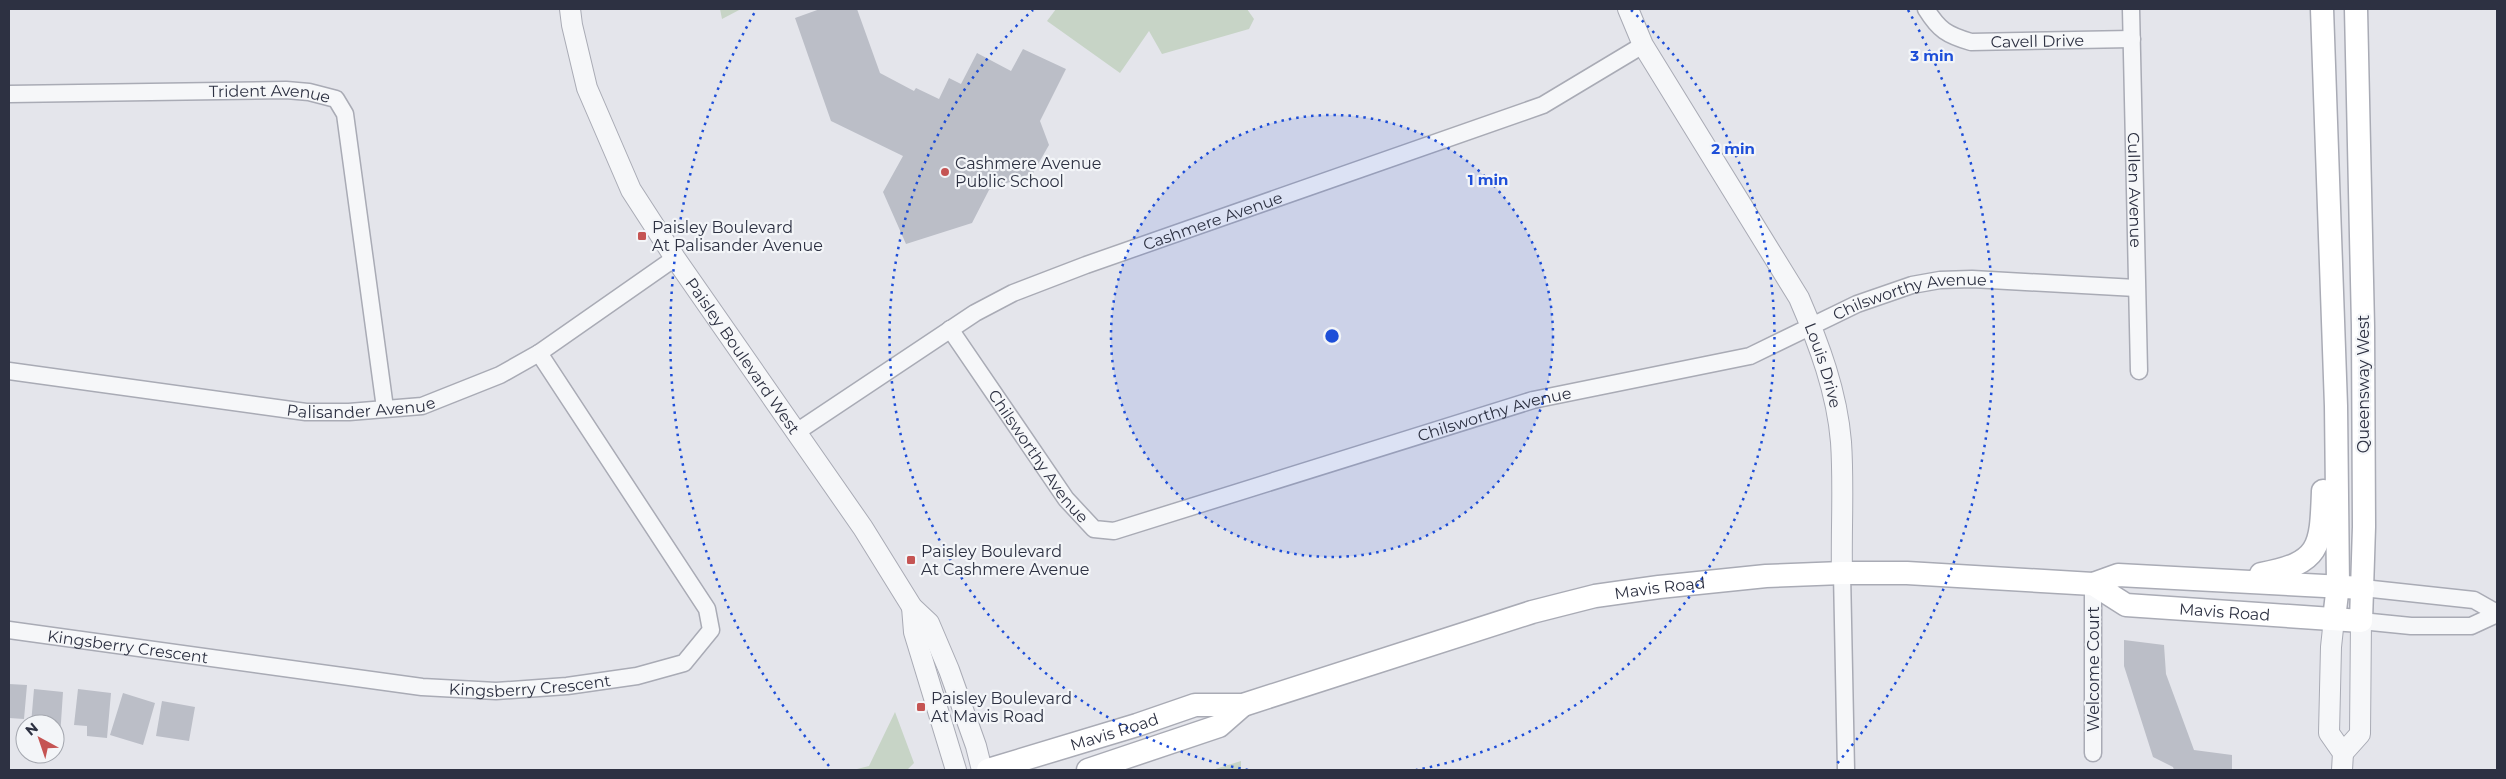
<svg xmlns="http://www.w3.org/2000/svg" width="2506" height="779" font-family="Montserrat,sans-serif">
	<rect width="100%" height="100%" fill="#e4e5eb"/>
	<path fill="#c7d4c6" d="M720,9h21l-19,10z
		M1056,9h191l7,10 -5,10 -87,25 -13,-23 -29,42 -73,-52z
		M895,712l19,51 -7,7h-54l16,-4z
		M1241,761v9h-29z"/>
	<path fill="#bbbec7" d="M820,9h37l23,64 34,18 2,-3 23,11 10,-21 12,6 16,-31 34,18 12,-22 43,20 -26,52 9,24 -16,28 -44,17 -17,33 -66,21 -23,-52 20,-36 -72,-35 -36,-103z
		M2124,640l40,5 2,29 28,76 38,5v15h-58l-1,-3 -20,-10 -29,-91z
		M9,684l18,1 -3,34 -15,-1z
		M34,689l29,3 -3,45 -5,-1v-12h-24z
		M78,689l33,4 -4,45 -20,-2v-10l-13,-1z
		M123,693l32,10 -12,42 -33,-10z
		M162,701l33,6 -6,34 -33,-5z"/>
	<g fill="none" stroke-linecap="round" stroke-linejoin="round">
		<g stroke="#a9abb5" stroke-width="19">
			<g id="minor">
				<path id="s1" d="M1926,9c13,21 21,26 45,33l161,-3"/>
				<path id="s2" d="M2131,9l8,362"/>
				<path id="s3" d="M9,94l277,-4 23,2 27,7 9,15 40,294"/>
				<path id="s4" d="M950,329l116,170 28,30 20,2 419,-131 217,-44 107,-52 55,-19 28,-5 32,-1 164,9"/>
				<path id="s5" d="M9,371l297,41h43l73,-6 78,-31 39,-22 136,-95"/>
				<path id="s6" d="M798,431l177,-118 38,-20 73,-28 457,-160 100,-60"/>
				<path d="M1842,573l4,197"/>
				<path d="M2093,584v169"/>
				<path d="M2363,588l111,12 23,13"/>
				<path d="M2361,621l50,5h60l26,-12"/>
				<path id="s7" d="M9,630l413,57 74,4 71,-5 70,-10 47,-13 27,-33 -4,-21 -168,-256"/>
			</g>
		</g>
		<g stroke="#a9abb5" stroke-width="22">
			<g id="tertiary">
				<path id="s8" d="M570,9l2,16 15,63 44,102 44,68 188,270 49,79 17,16 20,47 27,76 6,24"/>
				<path id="s9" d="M1628,9l15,36 156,253c20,46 38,94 42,144 3,43 0,88 1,131"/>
				<path d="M912,607l2,25 42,138"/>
				<path d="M2334,619l-3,28 -2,86 14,20 -1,17"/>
				<path d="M2343,753l17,-19 1,-113"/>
			</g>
		</g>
		<g stroke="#a9abb5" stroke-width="25">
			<g id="secondary">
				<path d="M2322,9l14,397 2,179 -4,34"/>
				<path d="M2261,574c60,-11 60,-27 62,-83"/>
				<path id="s10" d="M2093,584l33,21 235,16 3,-94 -1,-201 -7,-317"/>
				<path id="s11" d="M988,770l149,-45 58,-20h48l289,-93 63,-16 64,-9 107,-11 76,-3h65l186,11 25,-9 245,13"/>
				<path d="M1088,770l131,-44 24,-21"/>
			</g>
		</g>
		<use href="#minor" stroke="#f6f7f9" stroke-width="16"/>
		<use href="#tertiary" stroke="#f6f7f9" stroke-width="20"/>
		<use href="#secondary" stroke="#fff" stroke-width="22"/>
	</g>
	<circle cx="1332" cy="336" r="221" fill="#1d4ed8" fill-opacity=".12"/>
	<g fill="none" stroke="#1d4ed8" stroke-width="2.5" stroke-dasharray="2.5 5">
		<circle cx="1332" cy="336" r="221"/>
		<path d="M1248 770A442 442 0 0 1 1033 10M1631 10A442 442 0 0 1 1416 770"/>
		<path d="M829 766A662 662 0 0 1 756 10M1908 10A662 662 0 0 1 1835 766"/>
	</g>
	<g fill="#c55453" stroke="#f3f5f8" stroke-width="2">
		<circle cx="945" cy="172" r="5"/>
		<rect x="637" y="231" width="10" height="10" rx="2.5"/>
		<rect x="906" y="555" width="10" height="10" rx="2.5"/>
		<rect x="916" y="702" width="10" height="10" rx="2.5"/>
	</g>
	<g text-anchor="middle" stroke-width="4.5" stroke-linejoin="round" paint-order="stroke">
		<g font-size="16" fill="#2d3142" stroke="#f3f5f8">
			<text dy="6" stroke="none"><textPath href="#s1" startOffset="124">Cavell Drive</textPath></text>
			<text dy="6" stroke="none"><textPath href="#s3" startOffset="261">Trident Avenue</textPath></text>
			<text dy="6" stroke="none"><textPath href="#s2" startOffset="181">Cullen Avenue</textPath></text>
			<text dy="6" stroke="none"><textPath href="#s6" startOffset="468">Cashmere Avenue</textPath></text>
			<text dy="6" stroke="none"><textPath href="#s4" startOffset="1100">Chilsworthy Avenue</textPath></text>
			<text dy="6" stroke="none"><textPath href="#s8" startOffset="392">Paisley Boulevard West</textPath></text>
			<text dy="6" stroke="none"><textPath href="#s9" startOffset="408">Louis Drive</textPath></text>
			<text transform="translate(2363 384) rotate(-90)" y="6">Queensway West</text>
			<text dy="6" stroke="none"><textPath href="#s5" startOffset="355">Palisander Avenue</textPath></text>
			<text dy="6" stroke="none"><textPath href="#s4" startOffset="665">Chilsworthy Avenue</textPath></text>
			<text dy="6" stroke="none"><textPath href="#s4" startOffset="155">Chilsworthy Avenue</textPath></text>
			<text dy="6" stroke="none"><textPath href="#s11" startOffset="699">Mavis Road</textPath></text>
			<text dy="6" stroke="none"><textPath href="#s10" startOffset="138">Mavis Road</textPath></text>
			<text dy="6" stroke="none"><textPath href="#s7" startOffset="120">Kingsberry Crescent</textPath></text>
			<text transform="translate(2093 669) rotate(-90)" y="6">Welcome Court</text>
			<text dy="6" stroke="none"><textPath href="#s7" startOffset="525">Kingsberry Crescent</textPath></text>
			<text dy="6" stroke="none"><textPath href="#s11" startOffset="132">Mavis Road</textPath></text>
		</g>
		<g font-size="16" fill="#2d3142" stroke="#f3f5f8" text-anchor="start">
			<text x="955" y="169">Cashmere Avenue<tspan x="955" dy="18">Public School</tspan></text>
			<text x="652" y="233">Paisley Boulevard<tspan x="652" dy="18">At Palisander Avenue</tspan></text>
			<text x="921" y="557">Paisley Boulevard<tspan x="921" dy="18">At Cashmere Avenue</tspan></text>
			<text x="931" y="704">Paisley Boulevard<tspan x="931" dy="18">At Mavis Road</tspan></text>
		</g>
	</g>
	<circle cx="1332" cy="336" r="8" fill="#1d4ed8" stroke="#f3f5f8" stroke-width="2.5"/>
	<g font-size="15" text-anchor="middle" font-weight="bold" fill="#1d4ed8" stroke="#f3f5f8" stroke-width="4.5" stroke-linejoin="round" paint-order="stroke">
		<text x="1932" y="61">3 min</text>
		<text x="1733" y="154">2 min</text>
		<text x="1488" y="185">1 min</text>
	</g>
	<rect width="2506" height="779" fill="none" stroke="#2d3142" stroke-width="20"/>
	<g transform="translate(40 739) rotate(320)"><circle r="24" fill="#f3f5f8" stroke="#a4a7af"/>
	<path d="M0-4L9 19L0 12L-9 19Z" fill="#c55453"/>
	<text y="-8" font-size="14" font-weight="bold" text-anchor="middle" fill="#2d3142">N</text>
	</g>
</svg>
